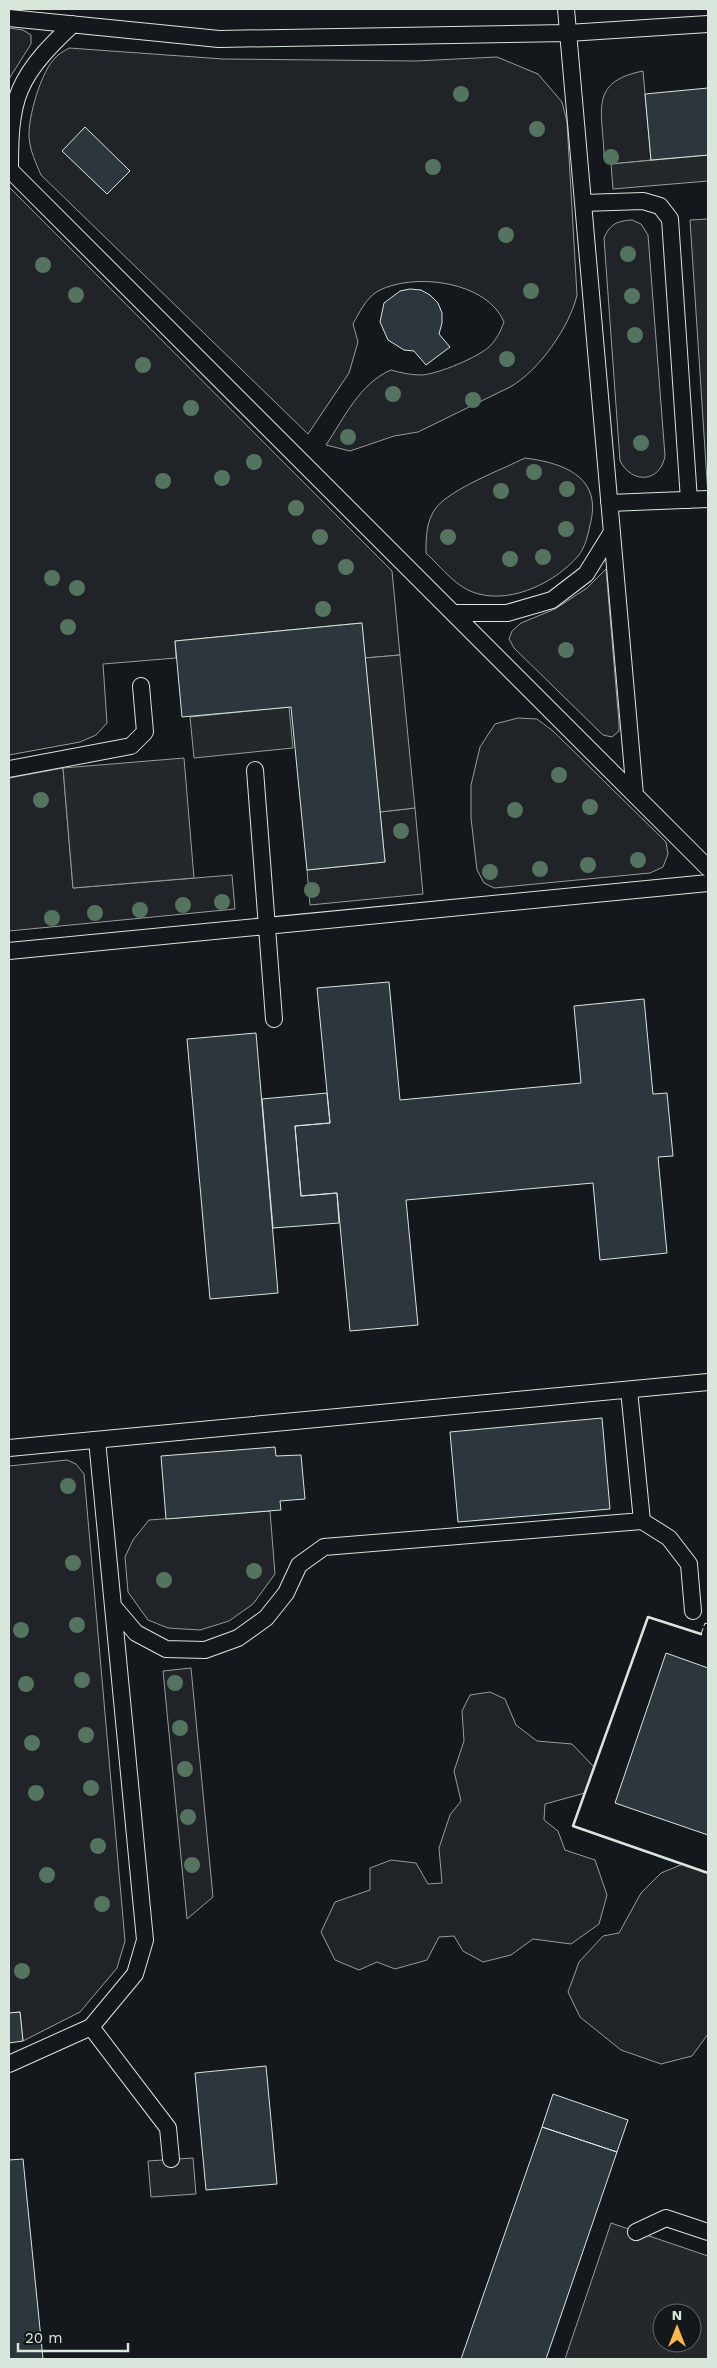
<svg xmlns="http://www.w3.org/2000/svg" width="717" height="2368" font-family="'Work Sans',sans-serif">
	<rect width="100%" height="100%" fill="#14181c"/>
	<path fill="#202428" stroke="#939e99" fill-rule="evenodd" d="M9,28l14,2 8,5v9l-22,35z
		M69,48l154,11 193,2 81,-4 41,17 24,28 5,20 10,173c-7,31 -38,76 -67,92l-92,45 -24,4 -44,15 -24,-6c18,-27 34,-62 65,-75 10,3 20,5 31,5 16,-1 57,-18 68,-29 7,-7 11,-16 14,-24 -17,-41 -90,-50 -126,-31 -12,7 -19,22 -25,33l5,18 -9,31 -41,61 -267,-259c-5,-12 -11,-24 -12,-38 -1,-20 12,-66 27,-80 3,-4 9,-6 13,-9zM63,151l67,20 -23,23z
		M643,71l8,89 -40,4 -7,-8c-1,-45 -16,-74 39,-85z
		M9,187l383,384 8,84 -35,3 -4,-35 -186,18 1,17 -73,6 4,59 -11,12 -16,7 -71,13z
		M632,220l9,4 7,11 17,221c-5,27 -33,28 -45,5l-16,-223c6,-14 13,-17 28,-18z
		M525,458c39,5 78,19 65,67 -2,10 -5,23 -12,31 -22,26 -65,47 -99,38 -22,-5 -37,-26 -53,-41 0,-16 0,-32 10,-45 14,-19 67,-39 89,-50z
		M606,569l13,154v8l-7,6 -9,-2 -89,-87 -5,-9 3,-8 9,-8 34,-14 32,-21z
		M518,718l19,1 16,12 113,111 2,12 -5,13 -13,6 -156,15 -10,-5 -7,-13 -6,-52v-33l9,-38 15,-23z
		M63,768l10,120 159,-13 3,34 -226,22v-153z
		M415,808l8,86 -113,11 -3,-35 78,-8 -5,-50z
		M67,1460l9,4 8,10 41,467 -8,27 -37,44 -57,29 -3,-29 -11,1v-547z
		M270,1511l5,63 -22,30 -24,17 -29,9 -32,-2 -20,-8 -20,-28 -3,-35 8,-17 16,-20z
		M191,1668l22,229 -26,22 -24,-248z
		M490,1692l15,7 11,26 21,16 35,3 22,23 -9,26 -40,11 -1,16 14,11 7,19 30,10 12,35 -8,29 -28,20 -38,-5 -22,16 -28,7 -20,-11 -9,-15 -15,1 -12,23 -32,9 -18,-7 -18,8 -24,-10 -14,-28 14,-30 35,-12v-22l21,-8 25,3 12,21 14,-1 -3,-35 11,-33 11,-14 -7,-30 10,-30 -2,-30 8,-16z
		M683,1864l25,9v161l-16,22 -31,8 -40,-14 -41,-33 -12,-25 11,-30 24,-26 16,-3 22,-40 20,-20z"/>
	<path fill="#24282b" stroke="#939e99" fill-rule="evenodd" d="M708,155v26l-95,8 -2,-25z
		M708,219v277l-18,-276z
		M400,655l15,153 -35,4 -15,-154z
		M289,707l4,41 -99,10 -4,-41z
		M184,758l10,120 -121,10 -10,-120z
		M193,2158l3,36 -45,3 -3,-36z
		M611,2223l97,33v103h-143zM662,2313h30v30h-30z"/>
	<path fill="#2c363c" stroke="#d8e6dc" d="M708,88v67l-57,5 -6,-66z
		M85,127l45,44 -23,23 -45,-43z
		M410,289l11,1 9,5 8,8 4,10v10l-3,11 11,13 -24,18 -12,-14 -10,-1 -16,-10 -8,-18 4,-19 16,-12z
		M362,623l23,239 -78,8 -16,-163 -109,10 -7,-76z
		M389,982l11,118 181,-17 -7,-77 70,-7 9,95 14,-1 6,63 -15,1 9,96 -67,7 -7,-77 -187,17 12,125 -68,6 -13,-138 -36,3 -6,-70 35,-3 -13,-135z
		M256,1033l22,260 -68,6 -23,-260z
		M327,1093l3,30 -35,3 6,70 36,-3 2,30 -66,5 -11,-129z
		M602,1418l8,91 -152,13 -8,-90z
		M275,1447l1,9 25,-1 4,44 -25,2 1,9 -115,9 -5,-63z
		M666,1653l42,15v167l-93,-32z
		M20,2012l3,29 -14,2v-30z
		M266,2066l11,118 -71,6 -11,-117z
		M553,2094l75,26 -11,32 -75,-25z
		M542,2127l75,25 -71,207h-85z
		M23,2159l20,200h-34v-199z"/>
	<g fill="none" stroke-linecap="round" stroke-linejoin="round">
		<g stroke="#d8e6dc" stroke-width="18">
			<path id="lane" d="M566,9l69,786
				M9,18l210,21 349,-6 140,-9
				M9,169l699,699
				M10,170c0,-26 0,-56 10,-80 11,-26 33,-47 53,-66
				M583,203l60,-2 17,5 10,13 19,281
				M609,503l99,-4
				M453,613h54l45,-13 34,-26 26,-42
				M9,769l122,-23 14,-14 -4,-46
				M255,770l19,249
				M9,951l699,-68
				M629,1390l13,131 27,17 20,26 4,47
				M9,1448l699,-66
				M113,1606l23,27 30,16 39,1 33,-12 28,-20 20,-25 13,-28 25,-18 318,-26
				M91,2027l77,101 3,31
				M9,2064l82,-37 44,-53 10,-34 -48,-500
				M636,2232l30,-14 42,14"/>
		</g>
		<use href="#lane" stroke="#14181c" stroke-width="16"/>
		<path stroke="#d8e6dc" stroke-width="1" stroke-dasharray="6 2.5" stroke-linecap="butt" d="M701,1634l4,-11 3,1"/>
		<path stroke="#d8e6dc" stroke-width="2.5" d="M701,1634l-53,-17 -75,209 135,47"/>
	</g>
	<g fill="#55745f">
		<circle cx="461" cy="94" r="8"/>
		<circle cx="537" cy="129" r="8"/>
		<circle cx="611" cy="157" r="8"/>
		<circle cx="433" cy="167" r="8"/>
		<circle cx="506" cy="235" r="8"/>
		<circle cx="628" cy="254" r="8"/>
		<circle cx="43" cy="265" r="8"/>
		<circle cx="531" cy="291" r="8"/>
		<circle cx="76" cy="295" r="8"/>
		<circle cx="632" cy="296" r="8"/>
		<circle cx="635" cy="335" r="8"/>
		<circle cx="507" cy="359" r="8"/>
		<circle cx="143" cy="365" r="8"/>
		<circle cx="393" cy="394" r="8"/>
		<circle cx="473" cy="400" r="8"/>
		<circle cx="191" cy="408" r="8"/>
		<circle cx="348" cy="437" r="8"/>
		<circle cx="641" cy="443" r="8"/>
		<circle cx="254" cy="462" r="8"/>
		<circle cx="534" cy="472" r="8"/>
		<circle cx="222" cy="478" r="8"/>
		<circle cx="163" cy="481" r="8"/>
		<circle cx="567" cy="489" r="8"/>
		<circle cx="501" cy="491" r="8"/>
		<circle cx="296" cy="508" r="8"/>
		<circle cx="566" cy="529" r="8"/>
		<circle cx="320" cy="537" r="8"/>
		<circle cx="448" cy="537" r="8"/>
		<circle cx="543" cy="557" r="8"/>
		<circle cx="510" cy="559" r="8"/>
		<circle cx="346" cy="567" r="8"/>
		<circle cx="52" cy="578" r="8"/>
		<circle cx="77" cy="588" r="8"/>
		<circle cx="323" cy="609" r="8"/>
		<circle cx="68" cy="627" r="8"/>
		<circle cx="566" cy="650" r="8"/>
		<circle cx="559" cy="775" r="8"/>
		<circle cx="41" cy="800" r="8"/>
		<circle cx="590" cy="807" r="8"/>
		<circle cx="515" cy="810" r="8"/>
		<circle cx="401" cy="831" r="8"/>
		<circle cx="638" cy="860" r="8"/>
		<circle cx="588" cy="865" r="8"/>
		<circle cx="540" cy="869" r="8"/>
		<circle cx="490" cy="872" r="8"/>
		<circle cx="312" cy="890" r="8"/>
		<circle cx="222" cy="902" r="8"/>
		<circle cx="183" cy="905" r="8"/>
		<circle cx="140" cy="910" r="8"/>
		<circle cx="95" cy="913" r="8"/>
		<circle cx="52" cy="918" r="8"/>
		<circle cx="68" cy="1486" r="8"/>
		<circle cx="73" cy="1563" r="8"/>
		<circle cx="254" cy="1571" r="8"/>
		<circle cx="164" cy="1580" r="8"/>
		<circle cx="77" cy="1625" r="8"/>
		<circle cx="21" cy="1630" r="8"/>
		<circle cx="82" cy="1680" r="8"/>
		<circle cx="175" cy="1683" r="8"/>
		<circle cx="26" cy="1684" r="8"/>
		<circle cx="180" cy="1728" r="8"/>
		<circle cx="86" cy="1735" r="8"/>
		<circle cx="32" cy="1743" r="8"/>
		<circle cx="185" cy="1769" r="8"/>
		<circle cx="91" cy="1788" r="8"/>
		<circle cx="36" cy="1793" r="8"/>
		<circle cx="188" cy="1817" r="8"/>
		<circle cx="98" cy="1846" r="8"/>
		<circle cx="192" cy="1865" r="8"/>
		<circle cx="47" cy="1875" r="8"/>
		<circle cx="102" cy="1904" r="8"/>
		<circle cx="22" cy="1971" r="8"/>
	</g>
	<rect width="717" height="2368" fill="none" stroke="#d8e6dc" stroke-width="20"/>
	<g transform="translate(677 2328)"><circle r="24" fill="#14181c" stroke="#626a69"/>
	<path d="M0-4L9 19L0 12L-9 19Z" fill="#ffb74d"/>
	<text y="-8" font-size="14" font-weight="bold" text-anchor="middle" fill="#d8e6dc">N</text>
	</g>
	<path d="M18 2343v8h110v-8" fill="none" stroke="#d8e6dc" stroke-width="2.5"/>
	<text x="25" y="2343" font-size="15" fill="#d8e6dc" stroke="#14181c" stroke-width="4" paint-order="stroke">20 m</text>
</svg>
